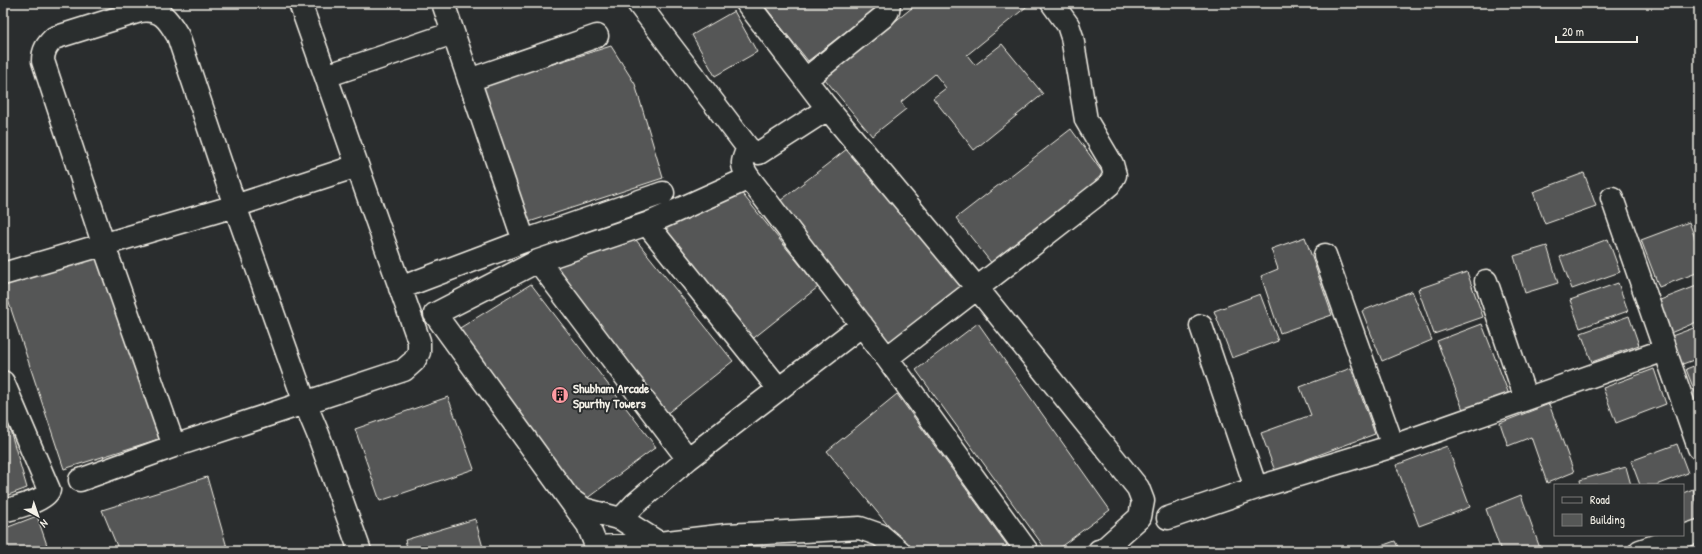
<svg xmlns="http://www.w3.org/2000/svg" width="1702" height="554" font-family="'Patrick Hand',sans-serif">
	<rect width="100%" height="100%" fill="#2a2d2e"/>
	<filter id="ink" filterUnits="userSpaceOnUse"><feTurbulence type="fractalNoise" baseFrequency=".025" numOctaves="2"/><feDisplacementMap in="SourceGraphic" scale="8" xChannelSelector="R" yChannelSelector="G"/><feConvolveMatrix kernelMatrix="1 2 1 2 8 2 1 2 1" color-interpolation-filters="sRGB"/></filter>
	<g filter="url(#ink)">
		<path fill="#555756" stroke="#f4f1e8" d="M762,3h110l4,5 -68,53z
			M918,3h113l-64,52 8,10 27,-21 41,50 -69,56 -41,-52 13,-10 -11,-14 -34,28 5,7 -34,27 -48,-58z
			M734,11l23,41 -42,24 -23,-41z
			M611,46l24,38 28,94 -137,45 -44,-137z
			M1071,129l34,47 -109,93 -40,-51z
			M852,145l113,146 -72,56 -113,-146z
			M1584,173l12,33 -51,18 -12,-32z
			M740,191l78,96 -68,54 -92,-112z
			M1689,222l10,27v23l-40,15 -18,-47z
			M1305,237l27,78 -52,18 -19,-57 17,-7 -7,-20z
			M1608,239l12,33 -48,17 -12,-32z
			M636,240l97,121 -68,54 -116,-151 40,-16z
			M1547,246l11,37 -33,10 -11,-37z
			M98,252l61,187 -95,30 -61,-184v-6z
			M1467,272l16,45 -49,17 -16,-45z
			M1618,283l10,28 -48,17 -10,-28z
			M531,284l125,163 -74,55 -127,-171z
			M1699,285v36l-31,13 -13,-32z
			M1412,291l20,49 -50,21 -20,-50z
			M1260,294l18,47 -46,17 -18,-47z
			M1629,316l10,29 -47,17 -11,-29z
			M978,323l132,187 -55,41h-8l-131,-181z
			M1482,324l28,73 -45,18 -28,-74z
			M1699,326v32l-19,7 -11,-28z
			M1699,364v36h-1l-12,-31z
			M1351,368l24,66 -100,37 -14,-38 50,-18 -11,-28z
			M1654,369l12,35 -50,19 -13,-35z
			M897,394l110,151 -7,6h-91l-82,-100z
			M448,397l26,72 -94,32 -25,-72z
			M1549,404l25,68 -27,11 -16,-46 -23,9 -8,-23z
			M3,406l24,82 -24,9z
			M1677,444l11,29 -32,12h-16l-9,-24z
			M1447,446l23,61 -51,19 -23,-61z
			M1626,467l5,18h-50l-1,-5z
			M207,477l21,74h-40l-2,-6 -22,6h-45l-17,-41z
			M1693,489l6,22v12l-16,5v-35z
			M1521,495l20,56h-40l-15,-42z
			M37,516l12,35h-46v-22z
			M475,519l9,32h-76l-3,-11z
			M1395,541l5,10h-33z
			M1699,546v5h-15z"/>
		<g fill="none" stroke-linecap="round" stroke-linejoin="round">
			<g stroke="#f4f1e8" stroke-width="25">
				<path id="minor" d="M638,3l110,145 6,4 5,1 62,-40 3,-4v-5l-77,-101
					M326,76l127,-43
					M806,79l77,-62 5,-6 1,-8
					M469,80l128,-44
					M824,104l153,184 161,200 5,13 -3,16 -37,33 -4,1
					M748,148c-6,13 -8,17 1,30l138,180 140,193
					M1612,198l87,250
					M647,224l132,165
					M524,241l139,-48
					M1325,255l68,191
					M538,261l150,198
					M3,274l232,-68 122,-40
					M1486,281l40,118
					M400,288l124,-47 -81,-238
					M1201,326l55,162 137,-42 272,-96
					M887,358l215,-167 7,-6 6,-10 -3,-11 -26,-44 -14,-83 -4,-12 -16,-22
					M3,382l46,108c-4,11 -35,18 -46,21
					M174,446l-71,-203 -60,-182c0,-11 4,-16 11,-23l86,-27c21,-3 28,8 38,25l57,170 70,197 13,31 42,117
					M80,480l94,-34 230,-76 10,-9 5,-9v-11l-119,-338
					M571,500l13,9 37,10
					M1168,518l88,-30
					M659,543l-38,-24 14,-15 53,-45 174,-134
					M598,547l61,-4 68,-8 133,-7 20,7 19,16
					M598,551l-10,-26 -153,-211 103,-53 109,-37 102,-46
					M1640,551l59,-20"/>
			</g>
			<use href="#minor" stroke="#2a2d2e" stroke-width="22"/>
		</g>
	</g>
	<defs>
		<g id="building-disc" transform="scale(0.9)"><circle r="9.5" fill="#ff9aa2" stroke="#2a2d2e"/><path d="M-4-6H4V6H1V3H-1V6H-4ZM-2.5-4.3h1.7v1.8h-1.7ZM.8-4.3h1.7v1.8H.8ZM-2.5-1h1.7V.8h-1.7ZM.8-1h1.7V.8H.8Z" fill="#111"/></g>
	</defs>
	<g fill-rule="evenodd">
		<use href="#building-disc" x="560" y="395"/>
	</g>
	<g text-anchor="middle" stroke-width="4" stroke-linejoin="round" paint-order="stroke">
		<g font-size="13" font-weight="bold" fill="#f4f1e8" stroke="#2a2d2e" text-anchor="start">
			<text x="573" y="393">Shubham Arcade<tspan x="573" dy="15">Spurthy Towers</tspan></text>
		</g>
	</g>
	<rect width="1702" height="554" fill="none" stroke="#2a2d2e" stroke-width="16"/>
	<rect x="8" y="8" width="1686" height="538" fill="none" stroke="#f4f1e8" stroke-width="1.5" filter="url(#ink)"/>
	<rect x="1554" y="484" width="130" height="52" fill="#2a2d2e" stroke="#7b7b78"/>
	<rect x="1562" y="497" width="20" height="6" fill="#2a2d2e" stroke="#7b7b78"/>
	<text x="1590" y="504" font-size="12" fill="#f4f1e8">Road</text>
	<rect x="1562" y="514" width="20" height="12" fill="#555756" stroke="#7b7b78"/>
	<text x="1590" y="524" font-size="12" fill="#f4f1e8">Building</text>
	<g transform="translate(38 516) rotate(140)" stroke="#2a2d2e" stroke-width="3" paint-order="stroke">
	<path d="M0-3L7 15L0 10L-7 15Z" fill="#f4f1e8"/>
	<text y="-6" font-size="11" font-weight="bold" text-anchor="middle" fill="#f4f1e8">N</text>
	</g>
	<path d="M1556 36v6h81v-6" fill="none" stroke="#f4f1e8" stroke-width="2"/>
	<text x="1562" y="36" font-size="12" fill="#f4f1e8" stroke="#2a2d2e" stroke-width="3" paint-order="stroke">20 m</text>
</svg>
